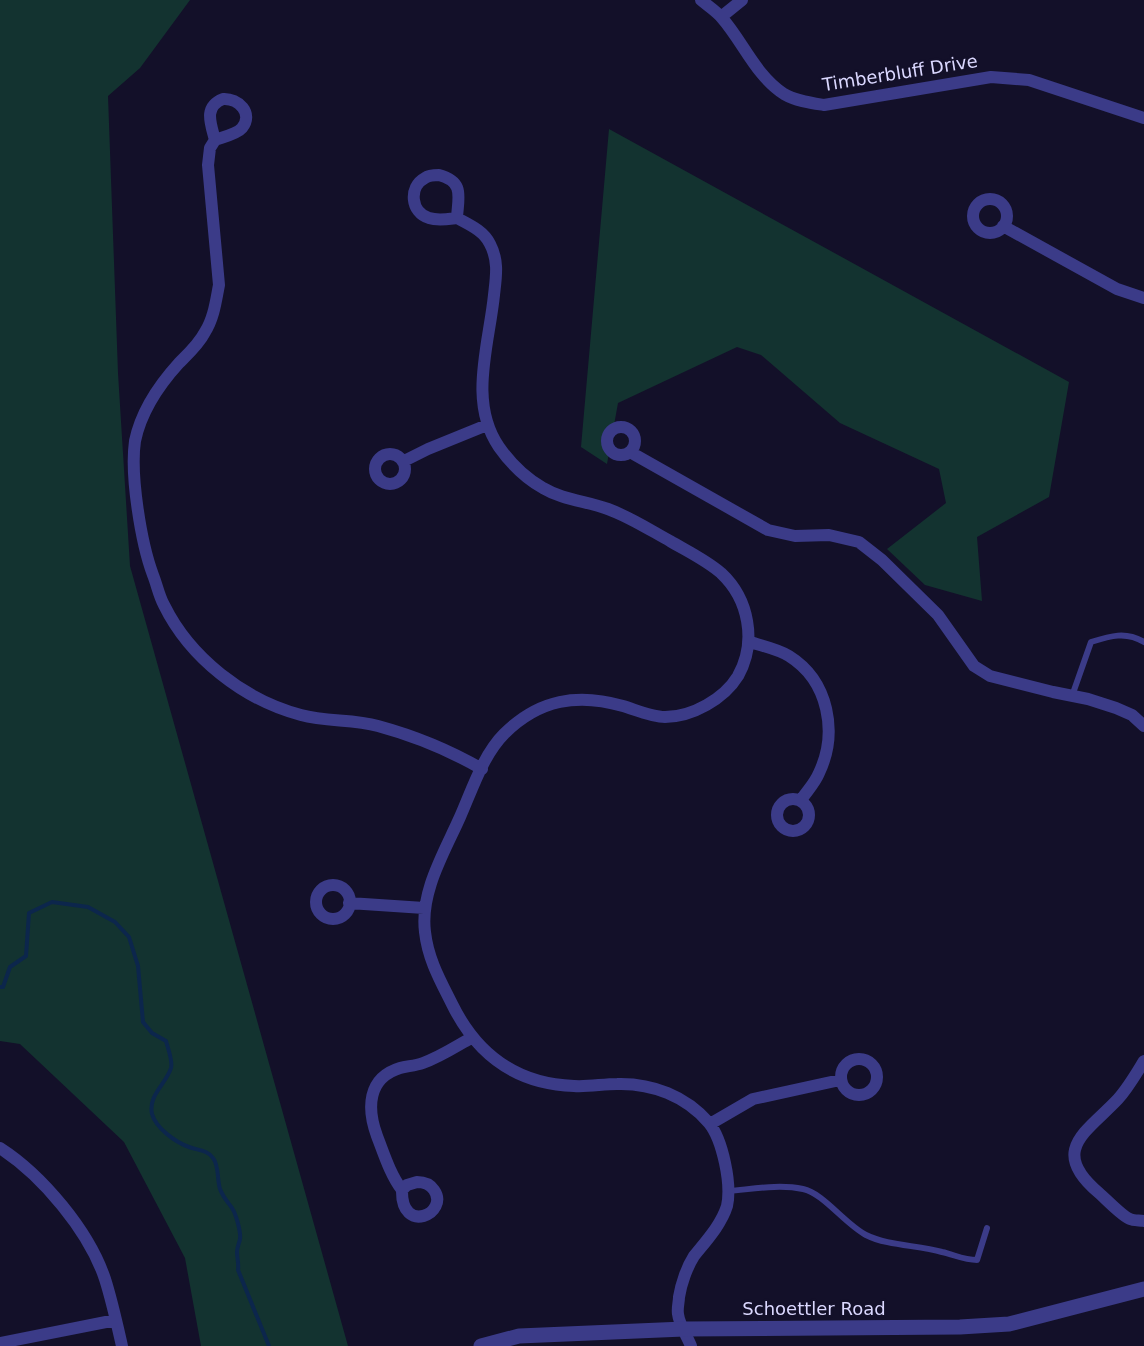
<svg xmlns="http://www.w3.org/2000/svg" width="1144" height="1346" font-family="'DejaVu Sans',sans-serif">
	<rect width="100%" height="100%" fill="#131029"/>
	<path fill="#133330" d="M0,0h190l-50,68 -32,28 10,277 12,193 218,780h-147l-16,-88 -61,-116 -104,-98 -20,-3z
		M609,129l460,253 -20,115 -72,40 5,64 -57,-16 -38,-36 59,-46 -7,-34 -99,-46 -79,-68 -24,-8 -119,56 -11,61 -26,-17z"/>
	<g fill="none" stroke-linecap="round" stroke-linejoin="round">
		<path stroke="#0c264c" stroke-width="4" d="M0,987h3l7,-20 16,-11 3,-43 23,-11 36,5 27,15 14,15 9,29 5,56 9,11 14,8c2,8 7,20 5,27 -5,16 -23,27 -19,46 4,14 23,28 37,33 8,3 19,3 24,11 6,7 4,22 7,31 3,8 7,12 12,19 4,6 9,24 8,31 -1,5 -3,8 -3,13 0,7 2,11 1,18l31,76"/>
		<path stroke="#3b3b88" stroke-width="6" d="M1072,696l19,-54c19,-6 35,-11 53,0
			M729,1191c24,-2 50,-7 74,-2 20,4 42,35 63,46 22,11 52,10 76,17 13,3 22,8 35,8l10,-32"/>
		<path stroke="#3b3b88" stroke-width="12" d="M701,0c7,6 15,11 21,18 21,24 34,58 62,76 12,7 27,9 40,11l167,-28 38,3 115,38
			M721,17l21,-17
			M223,99c15,-1 31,14 19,29 -5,6 -19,9 -27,12 -4,-16 -12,-33 8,-41z
			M215,140l-5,8 -2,17 11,120c-3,15 -5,33 -14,47 -6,12 -17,22 -26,31 -20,22 -38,49 -44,78 -5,34 6,102 18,134 4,10 6,21 11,30 26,53 80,95 137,110 25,7 52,4 77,11 37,10 71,24 104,43
			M439,175c26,7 19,22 18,43 -9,1 -19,3 -28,0 -18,-5 -21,-31 -4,-40 4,-3 10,-3 14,-3z
			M973 216a17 17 0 1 1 34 0a17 17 0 1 1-34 0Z
			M457,218c13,7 27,13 33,26 9,17 6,33 4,51 -5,50 -26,107 5,152 12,17 26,31 44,41 20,12 43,13 65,21 22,8 42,21 62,32 17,10 36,19 51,32 28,26 36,69 17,103 -14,23 -46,41 -73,41 -13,0 -29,-7 -42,-11 -45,-13 -84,-7 -119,28 -21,21 -32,56 -44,83 -16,36 -40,75 -35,115 3,27 15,48 27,72 25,51 64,80 122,82 14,1 29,-2 43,-2 35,-1 69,12 92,39 9,11 13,26 16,40 3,14 5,29 2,43 -6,19 -21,35 -33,50 -7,11 -13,28 -15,41 0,5 -2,11 -1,17 1,10 9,22 13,32
			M1003,226l114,63 27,9
			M607 441a14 14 0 1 1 28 0a14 14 0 1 1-28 0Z
			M630,452l138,78 27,6 34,-1 30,7 23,18 56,55 36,51 16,10 63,16 35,7 28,9 16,7 12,11
			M375 469a15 15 0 1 1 30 0a15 15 0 1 1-30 0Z
			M404,461l24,-12 59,-24
			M750,642c12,4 28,7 39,14 40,25 49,77 30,117 -4,10 -12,18 -18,27
			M777 815a16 16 0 1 1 32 0a16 16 0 1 1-32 0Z
			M316 902a17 17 0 1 1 34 0a17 17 0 1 1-34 0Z
			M349,903l75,5
			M841 1077a18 18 0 1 1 36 0a18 18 0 1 1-36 0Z
			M1144,1061c-8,13 -16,27 -26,38 -31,33 -70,51 -19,94 7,6 24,24 31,26 4,2 10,1 14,2
			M710,1124l43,-25 87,-19
			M0,1148c42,27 89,83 105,131 7,22 12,45 17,67
			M417,1182c7,0 13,2 17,8 16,23 -33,46 -32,0l5,-5z
			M402,1190c-12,-16 -18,-36 -25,-54 -10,-27 -10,-58 23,-68 7,-2 15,-2 23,-5 17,-6 32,-16 48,-25
			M0,1343l116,-23"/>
		<path stroke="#3b3b88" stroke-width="15" d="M481,1346l38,-10 165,-7 276,-2 49,-3 135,-35"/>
	</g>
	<g text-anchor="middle" stroke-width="5" stroke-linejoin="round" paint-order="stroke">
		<g font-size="18" fill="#dbd8ff" stroke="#131029">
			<text transform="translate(900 73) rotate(-9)" y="6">Timberbluff Drive</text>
			<text x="814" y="1315">Schoettler Road</text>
		</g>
	</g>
</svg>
